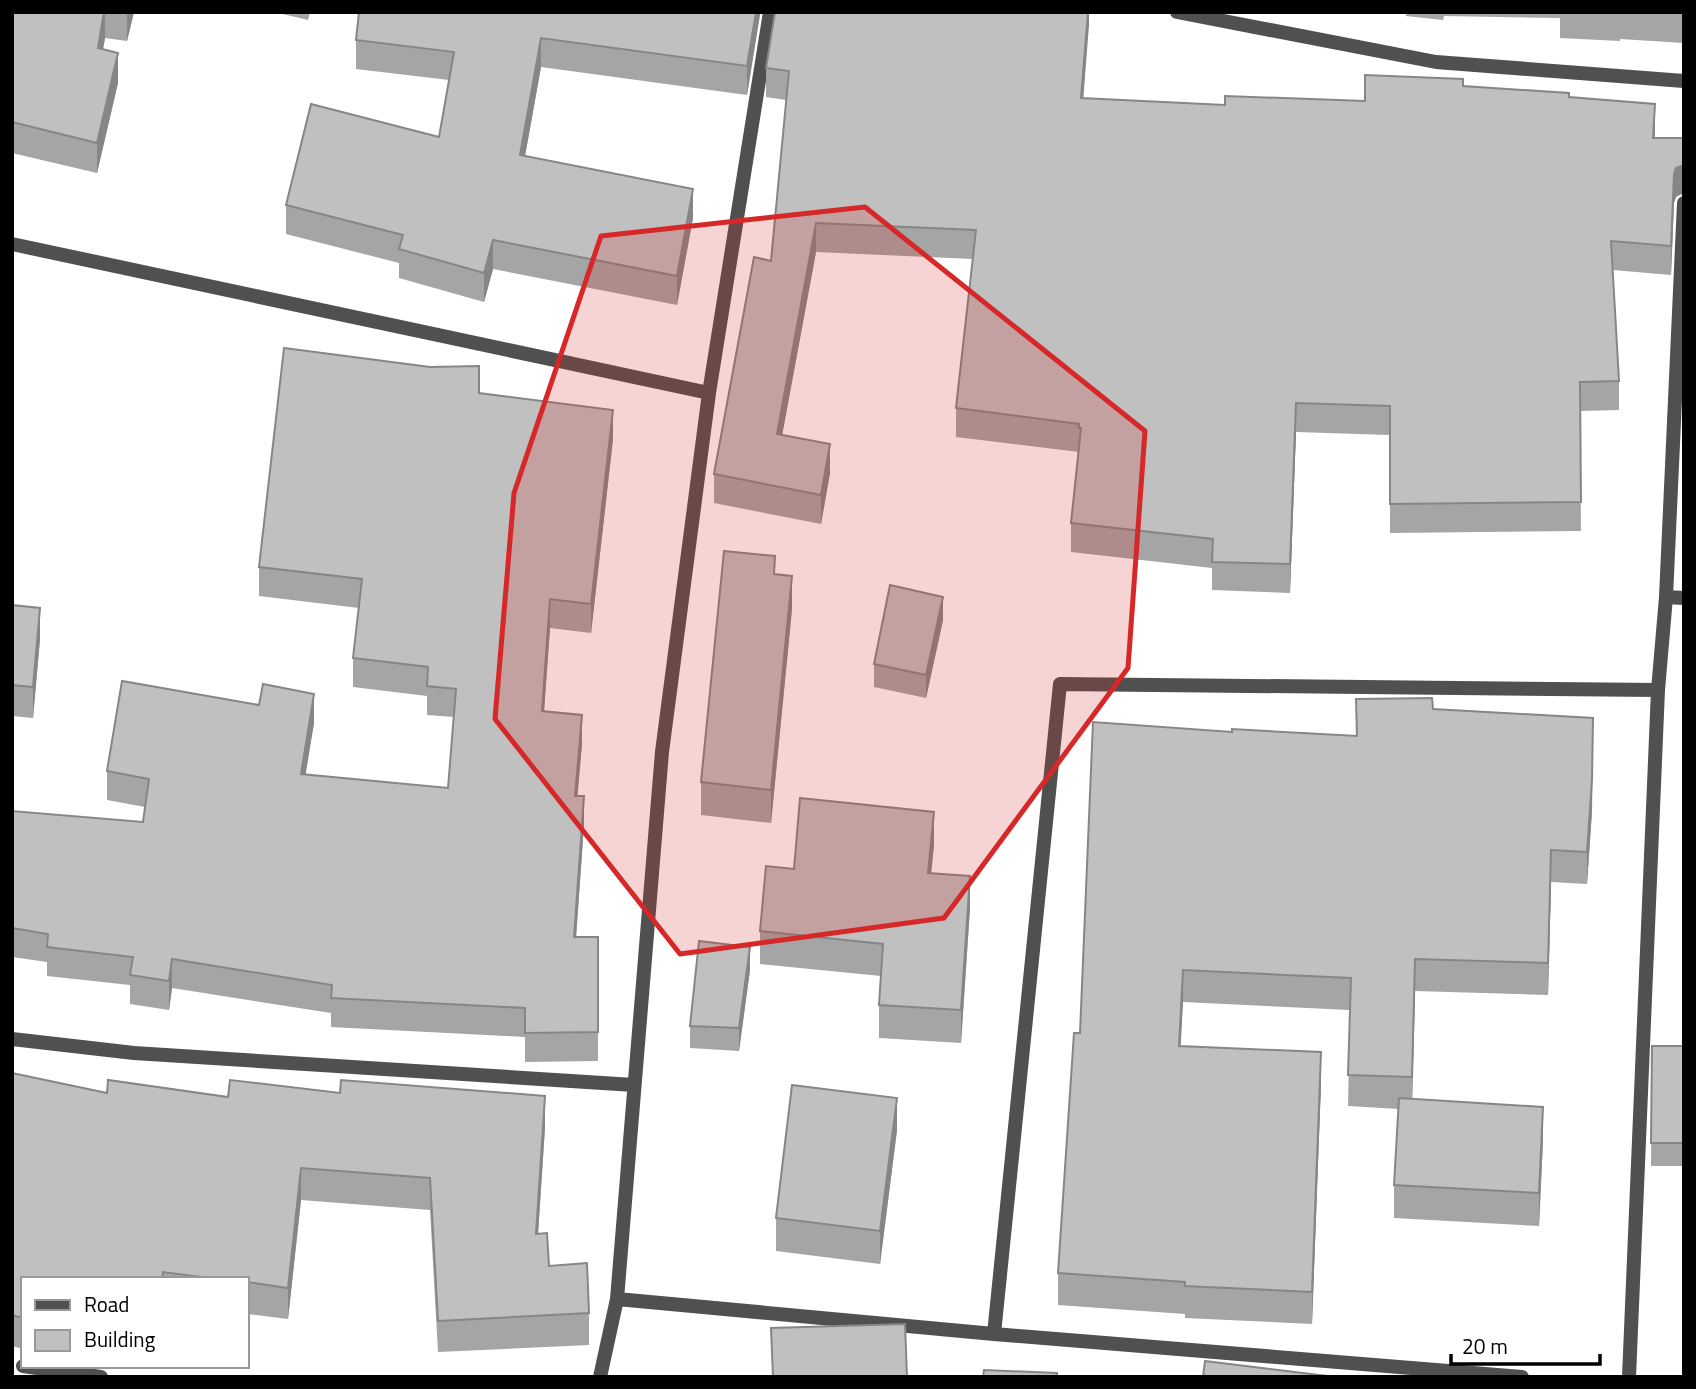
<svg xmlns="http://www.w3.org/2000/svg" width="1696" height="1389" font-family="'Titillium Web',sans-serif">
	<rect width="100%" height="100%" fill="#fff"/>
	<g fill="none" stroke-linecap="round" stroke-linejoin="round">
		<path stroke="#505050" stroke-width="14" d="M1177,12l259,50 248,19
			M12,244l697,149
			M1666,597l18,1
			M12,1039l122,14 500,32
			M617,1299l377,35 528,43
			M994,1334l66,-650 598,6
			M23,1366l78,11
			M600,1377l17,-78 45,-547 47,-359 61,-381
			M1629,1377l29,-687 8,-93 18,-394"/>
	</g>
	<path fill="#a5a5a5" d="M12,12h122l-7,29 -22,-3 -2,11 15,34 -21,90 -85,-20z
		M274,12h36l-2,8z
		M760,12l-13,83 -206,-28 -16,89 168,62 -16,87 -184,-36 -9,33 -85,-24v-15l-113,-29v-29l153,-68 10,-57 -93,-11v-29z
		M1089,12l-6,87 142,6 140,-4 98,-15 106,11 86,41 21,59 -2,6 -3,72 -58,-5 6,111v29l-39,1 1,120 -191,2v-98l-94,-3 -6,161 -78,-3v-22l-141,-16v-29l8,-71 -123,-15v-29l17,-149 -157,-7 -34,183 48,38 -9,51 -107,-21v-29l57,-213 15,-161 -20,-3v-29z
		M1406,12h278v31l-64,-4v2l-60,-3v-20l-116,-2 -1,4 -37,-4z
		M479,393l134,46 -22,194 -41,-5 -6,83 38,33 -5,52 7,29 -8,112h22v124l-73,1v-25l-194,-10v-14l-159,-25 -3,22 -39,-6v-19l-83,-9v-14l-35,-5v-146l131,11 2,-15 -38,-7v-29l207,-48 -9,51 143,14 6,-71 -27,-2v-19l-74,-9v-29l6,-50 -100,-12v-29z
		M775,575l17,34 -21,214 -70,-8v-33z
		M12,605l28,34 -7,79 -21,-2z
		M943,620l-17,78 -52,-11v-23z
		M1433,709l159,102 -5,73 -36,-2 -3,113 -133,-4 -3,108 131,41 -4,86 -145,-8v-33l5,-76 -51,-3 2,-96 -167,-8 -3,44 141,38 -9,240 -127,-6v-4l-127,-9v-32l174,-541 124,4z
		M934,844l-3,29 39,35 -9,135 -82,-5v-33l2,-29 -121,-12v-33l34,-62z
		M750,970l-11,81 -49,-3v-22z
		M1652,1046h32v120h-33z
		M12,1073l95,20 121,4 112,-4 205,34 -7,107 11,32 40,47v32l-151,7 -8,-142 -129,-10 -13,119 -41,-5v-35h-224v70l-11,-3z
		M897,1130l-17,134 -104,-13v-33z"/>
	<path fill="#868686" d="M104,12h1v26l-7,40v-30z
		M127,12h7l-7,29z
		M756,12h4v3l-13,80v-29z
		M1088,12h1v13l-8,102v-29z
		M541,38v29l-21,117v-29z
		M118,53v30l-21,90v-30z
		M1655,104v29l-2,34v-29z
		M1684,165v28l-8,4 -2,6 -3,72v-29l3,-72 2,-6z
		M693,189v29l-16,87v-29z
		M816,223v29l-39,211v-29z
		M493,240v29l-9,33v-29z
		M1296,403v29l-6,161v-29z
		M613,410v29l-22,194v-29z
		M830,444v29l-9,51v-29z
		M792,576v33l-21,214v-33z
		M943,597v23l-17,78v-23z
		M550,599v29l-8,112v-29z
		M40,608v31l-7,79v-31z
		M314,694v29l-13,80v-29z
		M582,715v29l-7,81v-29z
		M1593,750l-1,61 -5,73v-32z
		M584,796v29l-10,141v-29z
		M934,812v32l-6,62v-33z
		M1551,850v32l-3,113v-32z
		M970,876v32l-9,135v-33z
		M750,947v23l-11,81v-23z
		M172,959v29l-3,22v-29z
		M1415,959v32l-3,118v-32z
		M1183,970v32l-4,76v-32z
		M1321,1052v32l-9,240v-32z
		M545,1096v31l-9,138v-31z
		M897,1098v32l-17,134v-33z
		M1543,1107v33l-4,86v-33z
		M301,1168v32l-13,119v-31z"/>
	<path fill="#c0c0c0" stroke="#868686" stroke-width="2" d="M12,12h92l-6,36 20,5 -21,90 -85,-21z
		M359,12h397l-9,54 -206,-28 -21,117 173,34 -16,87 -184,-36 -9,33 -85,-24 4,-14 -117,-30 25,-101 128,33 15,-85 -98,-12z
		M775,12h313l-7,86 144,7v-9l140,5v-26l98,4v7l106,7v4l86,7 -2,34h31v27l-8,3 -2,6 -3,72 -60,-5 8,140 -39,1 1,120 -191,2v-98l-94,-3 -6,161 -78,-2 1,-23 -142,-16 10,-95h-2v-4l-123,-16 20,-178 -160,-7 -39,211 53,10 -9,51 -107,-21 40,-217 17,4 18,-190 -23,-3z
		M284,348l146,19 49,-1v27l134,17 -22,194 -41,-5 -8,112 40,4 -7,81h9l-10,141h24v95l-73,1v-25l-194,-10 1,-13 -160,-26 -3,22 -39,-6 3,-18 -86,-10 1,-13 -36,-6v-117l131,11 6,-43 -42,-8 15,-90 137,24 4,-21 51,10 -13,80 147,14 8,-99 -29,-3 1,-19 -75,-9 9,-79 -103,-12z
		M724,551l51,5 -1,18 18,2 -21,214 -70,-8z
		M890,585l53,12 -17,78 -52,-11z
		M12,605l28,3 -7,79 -21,-2z
		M1432,698l1,11 160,9 -1,61 -5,73 -36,-2 -3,113 -133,-4 -3,118 -64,-2 3,-97 -168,-8 -4,76 142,6 -9,240 -127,-6v-4l-127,-9 16,-240h6l13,-311 139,10v-3l125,7 -1,-37z
		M800,798l134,14 -6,61 42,3 -9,134 -82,-5 4,-61 -123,-13 6,-65 28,3z
		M699,941l51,6 -11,81 -49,-2z
		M1652,1046h32v97h-33z
		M12,1073l95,20 1,-13 120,17 2,-17 110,13 1,-13 204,16 -9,138 11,-1 2,33 38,-3 2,50 -151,8 -8,-143 -129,-10 -13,120 -41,-6v-3h-30l-54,-7 -1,7h-139v39l-11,-3z
		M792,1085l105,13 -17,133 -104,-13z
		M1399,1098l144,9 -4,86 -145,-8z
		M905,1324l2,53h-134l-2,-49z
		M1205,1361l122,15v1h-124z
		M984,1370l73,3v4h-74z"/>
	<path fill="#d62828" fill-opacity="0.2" stroke="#d62828" stroke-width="5" stroke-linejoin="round" d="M865,207l280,224 -17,237 -184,250 -264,36 -185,-235 19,-226 87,-257z"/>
	<rect width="1696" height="1389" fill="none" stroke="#000000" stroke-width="28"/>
	<rect x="21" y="1277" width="228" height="91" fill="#ffffff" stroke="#999999" stroke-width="2"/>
	<rect x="35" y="1300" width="35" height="10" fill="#505050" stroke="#999999" stroke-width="2"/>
	<text x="84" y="1312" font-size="21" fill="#000000">Road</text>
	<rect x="35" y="1330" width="35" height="21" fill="#c0c0c0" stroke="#999999" stroke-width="2"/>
	<text x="84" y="1347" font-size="21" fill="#000000">Building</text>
	<path d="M1451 1354v10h149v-10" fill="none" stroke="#000000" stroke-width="3.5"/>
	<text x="1462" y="1354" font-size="21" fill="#000000" stroke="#ffffff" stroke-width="5" paint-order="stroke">20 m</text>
</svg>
